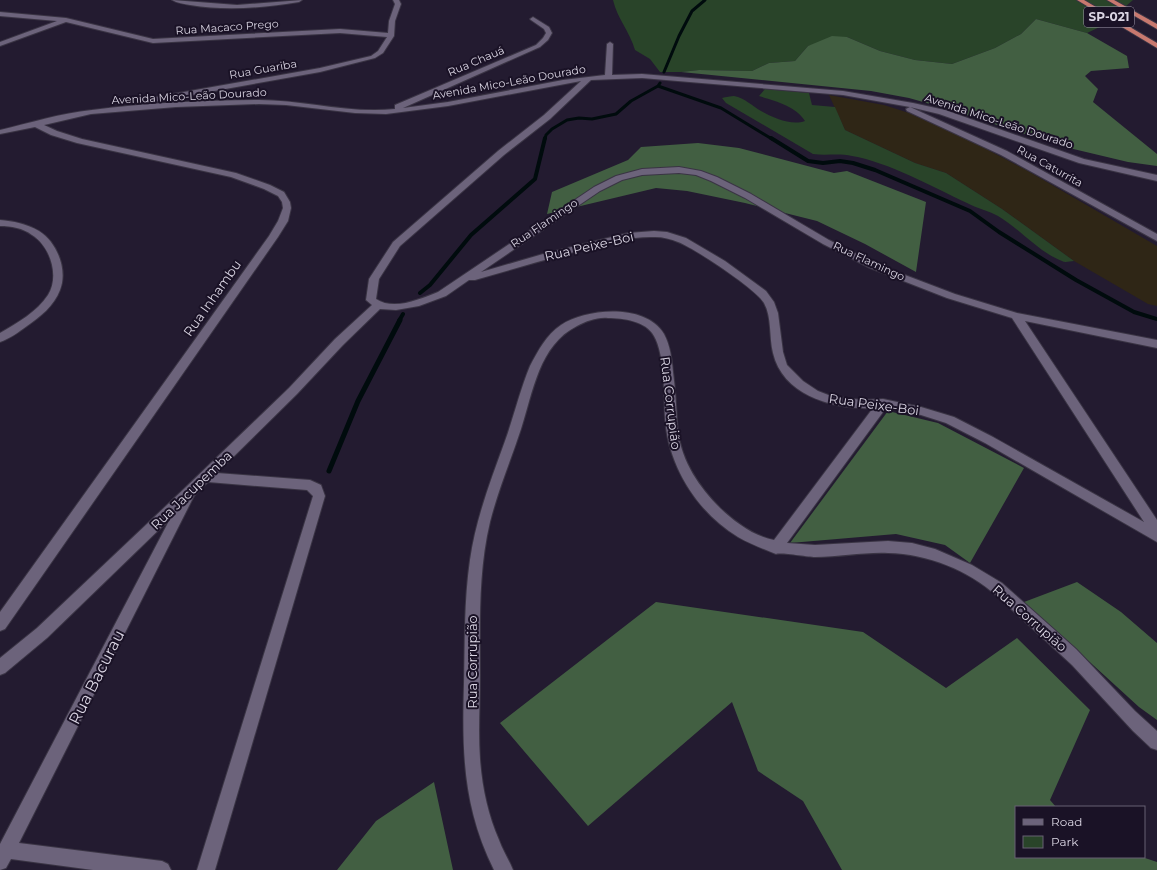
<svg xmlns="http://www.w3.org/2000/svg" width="1157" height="870" font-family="Montserrat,sans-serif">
	<rect width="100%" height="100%" fill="#231b30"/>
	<path fill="#2f2616" d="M829,95l55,10 25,8 60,27 59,31 129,75v60l-9,-2 -74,-43 -72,-52 -56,-36 -31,-10 -70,-33z"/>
	<path fill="#294429" d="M613,0h520l-29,25 -17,8 -51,-14 -15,15 -26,14 -43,16 -37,-4 -35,-9 -33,-14 -39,9 -13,15 -26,2 -17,8 -53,-1 -18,2h-21l-10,-13 -15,-9c-5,-18 -18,-32 -22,-50z
		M765,89l44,4 3,12 23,2 10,23 70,33 31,10 56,36 72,52c-4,0 -9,2 -12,0 -24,-9 -43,-33 -64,-45 -9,-5 -22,-8 -31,-13 -34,-16 -79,-41 -115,-47 -13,-3 -26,0 -39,-2l-87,-51 -4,-5c4,-1 9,-2 12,-2 11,2 18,10 27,15 12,7 31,15 44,10 -9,-15 -30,-20 -46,-25z"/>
	<path fill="#425f42" d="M1036,19l51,14 40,23 2,12 -38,3 -6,5 13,13 -5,13 64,52v12l-29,-4 -63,-15 -117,-38 -39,-11 -38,-7 -190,-19 18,-2 53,1 17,-8 26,-2 13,-15 24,-10 15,1 33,14 35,9 37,4 43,-16 26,-14z
		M698,143l41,5 95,25 13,-2 79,31 -10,70 -51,-28 -48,-23 -72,-18 -58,-12 -31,-3 -109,26 5,-22 76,-32 13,-13z
		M888,411l50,12 86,45 -54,95 -25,-18 -49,-11 -106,9z
		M1077,582l44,30 36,31v77l-18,-13 -115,-105z
		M656,602l207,30 83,56 71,-50 73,72 -40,90 6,7h-40v50h126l15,5v8h-315l-39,-69 -45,-30 -26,-69 -144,124 -88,-103z
		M434,782l19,88h-116l39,-49z"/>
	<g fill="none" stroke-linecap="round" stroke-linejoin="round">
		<path stroke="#000b0d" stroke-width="3" d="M664,72l15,-36 13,-25 13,-11
			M658,86l63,22 51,31
			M545,139l1,-4 6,-6 15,-9 12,-2 13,1 24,-5 15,-13 27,-15 2,-3"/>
		<path stroke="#000b0d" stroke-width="4" d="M771,138l37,23 15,2 17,-2 13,2 22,7 95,41 29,21 77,48 58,32 23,7
			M420,293l10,-8 41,-50 64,-56 10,-41
			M399,321l4,-7"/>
		<path stroke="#000b0d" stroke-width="5" d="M329,471l29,-70 42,-81"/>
		<g stroke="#3a3444" stroke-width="2">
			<path id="minor" d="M172,0l65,5 65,-5 -3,2c-36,6 -73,9 -109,3 -6,-1 -13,-2 -18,-5z
				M393,0h6l2,4 -6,17 -1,15 -11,17 -8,5 -55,14 -167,30h-3v-4l170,-30 51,-12 7,-5 9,-14 -47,-4 -187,10 -87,-21 -66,24v-4l57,-21 -57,-5v-4l66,6 87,21 187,-10 48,4 1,-12 6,-17z
				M533,17l16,10 3,6 -4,7 -8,7 -137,61 45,-6 115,-22 42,-5 2,-31 3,-2 3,2 -1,31 30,-1 201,17 70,12 32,7 139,49 73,16v6l-78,-18 -140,-49 -29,-7 97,44 150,83v7l-156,-86 -94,-44 -1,-2 4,-2 -67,-12 -201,-17 -51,2 -41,39 -46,36 -104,91 -21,33 -3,20c18,12 44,0 62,-7l156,-105 22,-11 26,-7 37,-2 22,4 16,6 34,17 78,46 47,24 79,30 62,19 140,27v8l-132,-27 132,199v22l-172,-99 -39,-20 -25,-8 -35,-7 -99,135 28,2 73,-4 24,2 23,6 37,16 30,18 74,66 59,62 22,20v19l-6,-2 -18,-17 -61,-66 -75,-69c-29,-26 -69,-42 -109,-43 -24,-1 -48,4 -73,4 -7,0 -35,-5 -39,-3 -12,-5 -26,-10 -38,-17 -41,-25 -70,-71 -73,-119 -1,-22 0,-63 -11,-82 -8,-15 -31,-18 -46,-18 -11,-1 -21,3 -31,8 -38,19 -44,66 -56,103 -10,31 -23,61 -31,93 -12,50 -10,102 -10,153 0,28 -2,56 0,84 2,28 8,56 19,81 4,11 10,20 14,30h-19c-31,-63 -32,-117 -30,-186 1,-42 0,-83 6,-124 6,-42 21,-80 35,-119 9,-25 15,-51 25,-75 8,-15 16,-31 31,-41 25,-17 85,-22 103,9 6,11 8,25 9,38 3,20 3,40 5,60 4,30 21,55 42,76 15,14 33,28 54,32l99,-132c-38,2 -90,-12 -100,-55 -4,-16 -1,-36 -9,-50 -8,-14 -70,-55 -86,-61 -7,-3 -15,-5 -23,-5 -23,-1 -44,6 -66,11 -38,10 -76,21 -114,32h-6l-23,16 -27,10 -23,4 -16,-1 -37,36 -46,49 -80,79 93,7 11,5 4,11 -110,374h-18l116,-374 -6,-6 -99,-8 -14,14 -175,347 143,18 6,3 3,6h-78l-82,-11 -5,9 -6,2v-26l170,-325 -123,119 -42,35 -5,2v-17l37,-30 149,-141 103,-99 46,-49 37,-34 -6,-5 3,-21 24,-37 105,-91 46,-36 37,-34 -133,25 -62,8 -31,-1 -69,-8 -27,-1 -83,3 -85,7 -47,11 13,6 25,8 154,34 34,12 14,7 6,10 1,6 -3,13 -10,16 -273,392 -5,2v-19l269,-376 9,-15 5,-13 -1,-6 -4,-6 -14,-7 -33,-12 -154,-34 -26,-8 -16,-8 -35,7v-4c30,-7 61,-17 92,-20 55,-7 112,-10 167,-10 45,0 91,14 136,9v-4l141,-60 7,-7 3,-5 -2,-4 -13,-9 -1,-1zM679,173l17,2 15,6 34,17 78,46 47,24 77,30 65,20 132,204 -151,-85 -39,-20 -33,-10 -38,-8 -21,1 -31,-4 -13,-5 -15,-10 -16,-16 -4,-13 -5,-39 -4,-11 -8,-11 -41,-30 -39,-23 -19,-6 -13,-1 -26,2 -85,21 -62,18 119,-81 22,-11 20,-5z
				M0,220c13,1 27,4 39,11 18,11 29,39 21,59 -6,16 -20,27 -33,36 -8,6 -18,13 -27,16v-9c17,-10 37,-21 48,-38 12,-19 2,-49 -16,-60 -9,-7 -21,-9 -32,-9z"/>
		</g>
		<g stroke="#3a3444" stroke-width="2">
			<path id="highway" d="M1077,0h7l73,43v5z
				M1107,0h7l43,24v5z"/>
		</g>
		<use href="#minor" fill="#6c637b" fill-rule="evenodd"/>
		<use href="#highway" fill="#c8796f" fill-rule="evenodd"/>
	</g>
	<g text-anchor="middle" stroke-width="4" stroke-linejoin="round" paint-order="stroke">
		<g font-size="11" fill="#dad5e3" stroke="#1a1226">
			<text transform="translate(227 27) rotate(-4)" y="4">Rua Macaco Prego</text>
			<text transform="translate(476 61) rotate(-23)" y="4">Rua Chauá</text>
			<text transform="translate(263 69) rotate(-10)" y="4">Rua Guariba</text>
			<text transform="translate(509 82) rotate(-10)" y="4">Avenida Mico-Leão Dourado</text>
			<text transform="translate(189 96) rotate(-3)" y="4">Avenida Mico-Leão Dourado</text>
			<text transform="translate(999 121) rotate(18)" y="4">Avenida Mico-Leão Dourado</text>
			<text transform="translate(1050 166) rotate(29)" y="4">Rua Caturrita</text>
			<text transform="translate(544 223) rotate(-34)" y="4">Rua Flamingo</text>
			<text transform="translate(869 261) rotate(25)" y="4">Rua Flamingo</text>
		</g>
		<rect fill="#1a1226" stroke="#a09aaa" stroke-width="1" x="1084" y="7" width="50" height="20" rx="3"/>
		<g font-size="12" font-weight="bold" fill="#dad5e3">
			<text x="1109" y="21">SP-021</text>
		</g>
		<g font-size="13" fill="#dad5e3" stroke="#1a1226">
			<text transform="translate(589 246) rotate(-13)" y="5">Rua Peixe-Boi</text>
			<text transform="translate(212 298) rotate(-55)" y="5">Rua Inhambu</text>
			<text transform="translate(671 403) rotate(83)" y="5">Rua Corrupião</text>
			<text transform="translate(874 404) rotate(8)" y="5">Rua Peixe-Boi</text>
			<text transform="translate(191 490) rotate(-44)" y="5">Rua Jacupemba</text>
			<text transform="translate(1030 618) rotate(41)" y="5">Rua Corrupião</text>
			<text transform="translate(472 662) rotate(-90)" y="5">Rua Corrupião</text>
		</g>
		<g font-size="16" fill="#dad5e3" stroke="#1a1226">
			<text transform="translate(96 677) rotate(-63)" y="6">Rua Bacurau</text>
		</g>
	</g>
	<rect x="1015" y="806" width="130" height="52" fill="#1a1226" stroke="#676072"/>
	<rect x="1023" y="819" width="20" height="6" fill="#6c637b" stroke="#676072"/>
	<text x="1051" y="826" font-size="12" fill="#dad5e3">Road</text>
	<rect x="1023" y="836" width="20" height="12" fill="#294429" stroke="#676072"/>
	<text x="1051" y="846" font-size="12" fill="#dad5e3">Park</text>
</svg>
